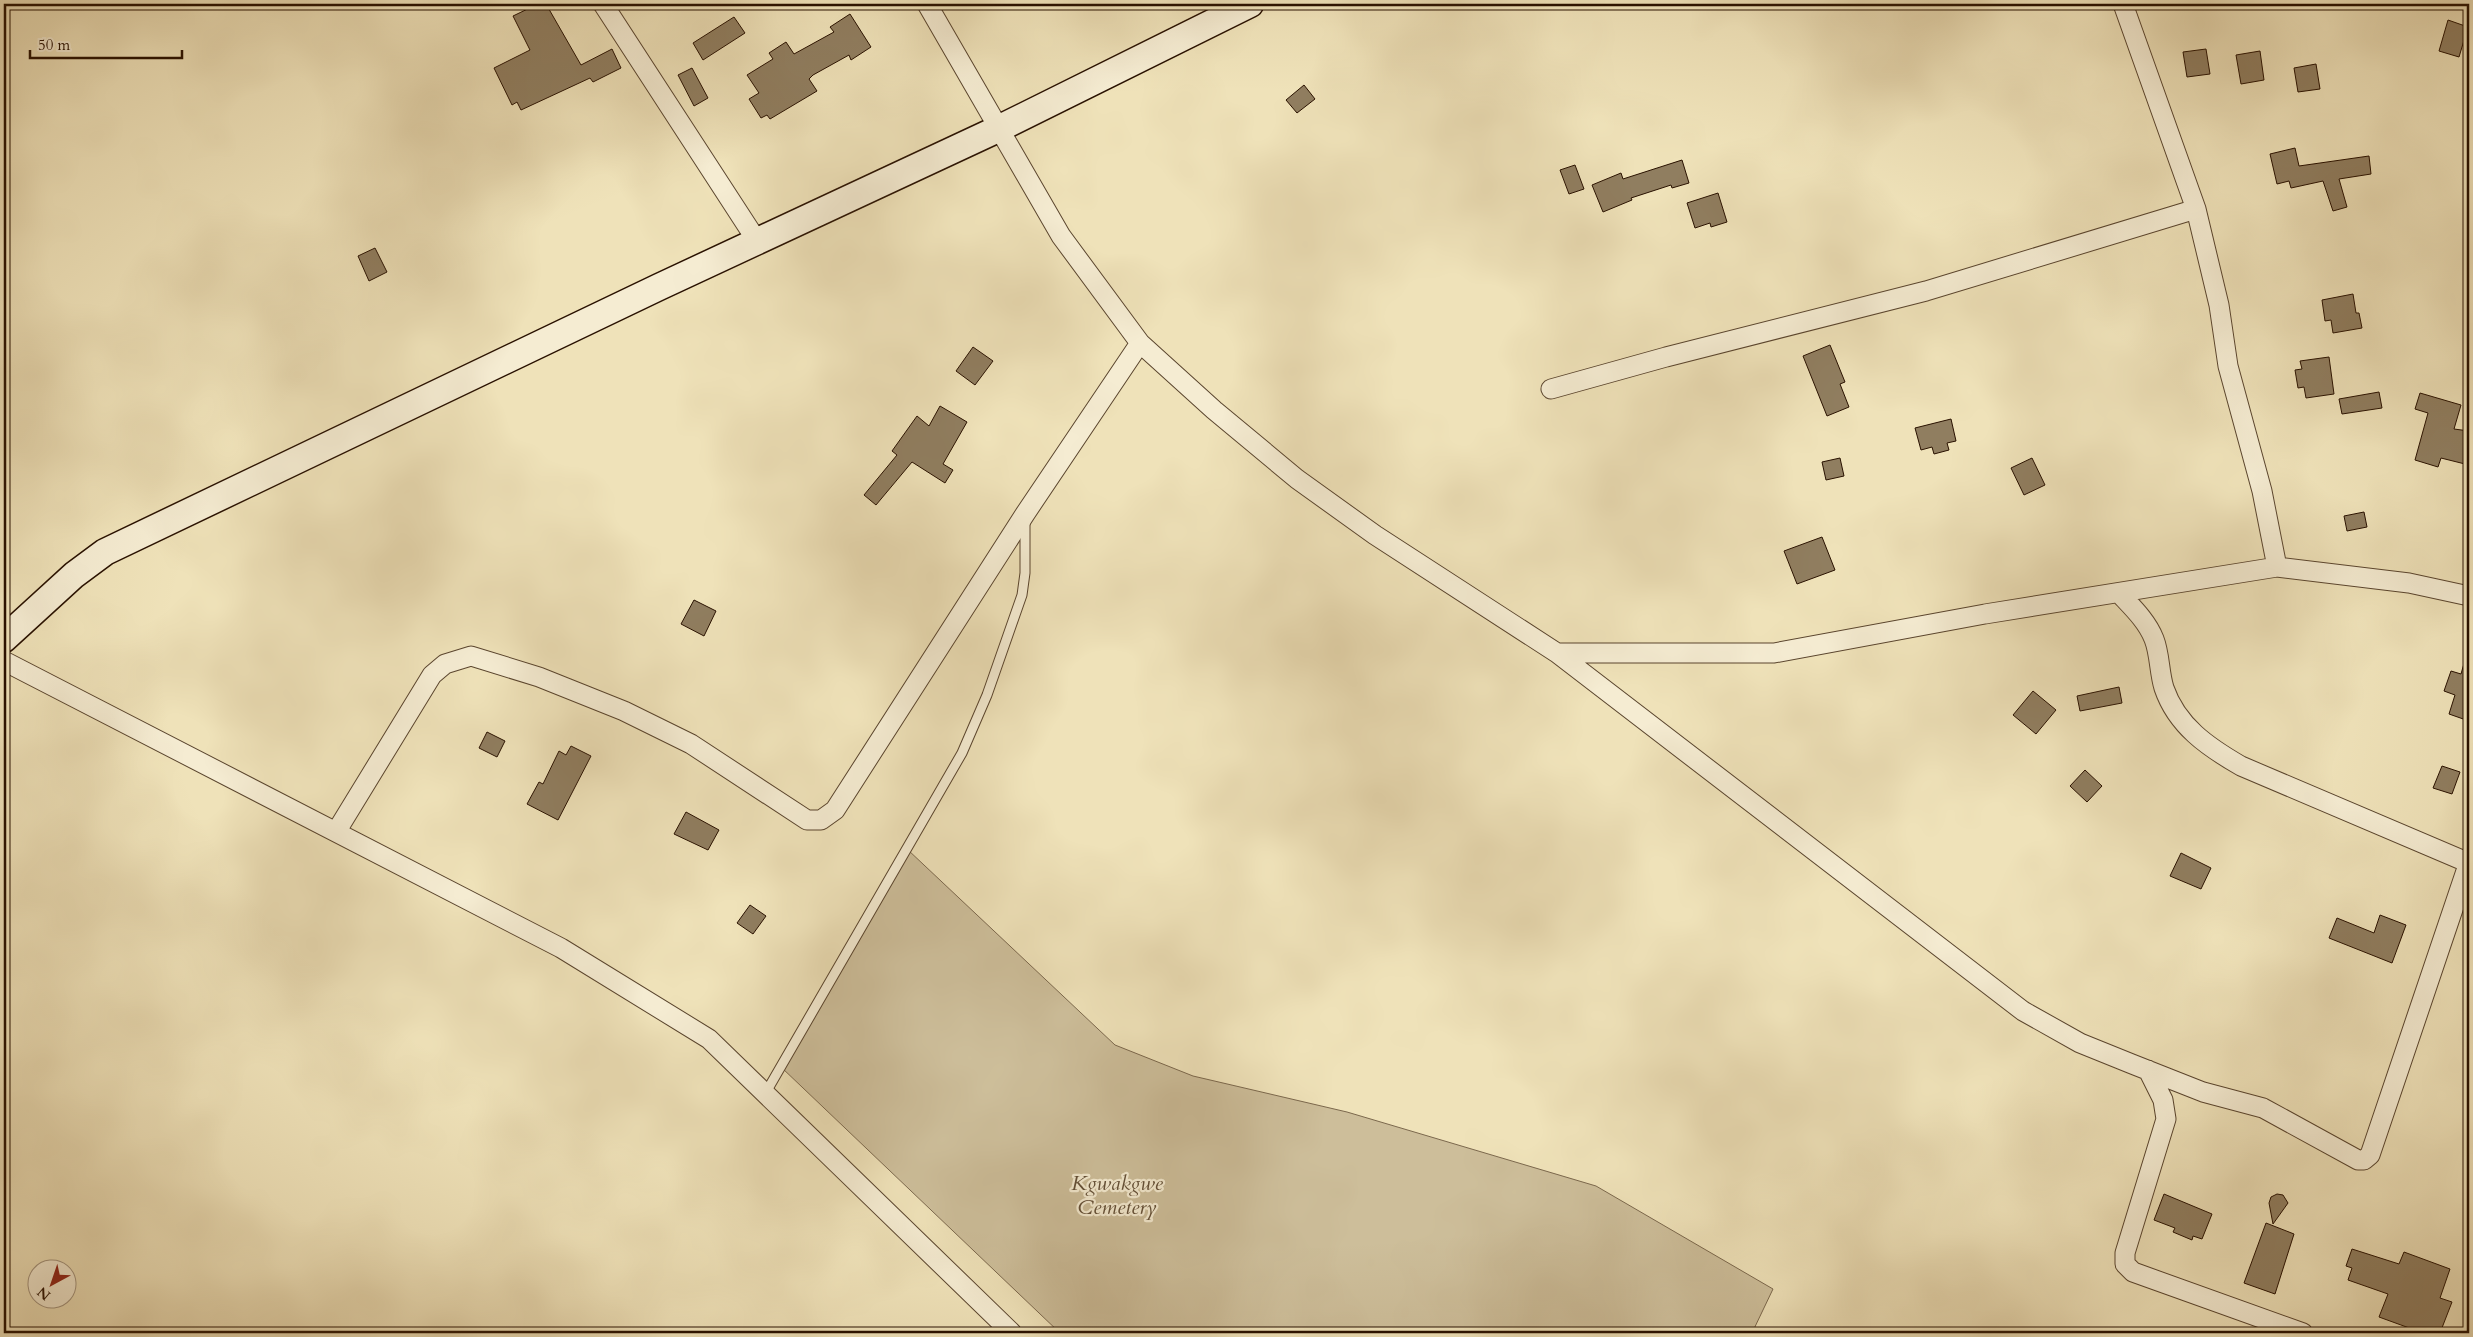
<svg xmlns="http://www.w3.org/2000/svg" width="2473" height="1337" font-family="Cardo,serif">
	<rect width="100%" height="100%" fill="#efe2b9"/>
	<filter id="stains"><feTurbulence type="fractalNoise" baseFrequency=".004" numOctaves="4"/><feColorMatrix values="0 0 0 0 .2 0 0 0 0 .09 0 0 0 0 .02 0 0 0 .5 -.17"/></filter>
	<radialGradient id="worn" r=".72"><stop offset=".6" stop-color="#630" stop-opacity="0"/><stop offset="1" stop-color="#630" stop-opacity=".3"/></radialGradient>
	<path fill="#cdbe9a" stroke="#7b684d" d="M907,849l208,196 78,31 154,36 249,74 177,103 -21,44h-692l-279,-266z"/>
	<path fill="#907e60" stroke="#291100" d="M538,4h8l35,61 31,-16 9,19 -28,14 -3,-4 -69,32 -4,-8 -5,3 -18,-37 36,-18 -17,-34z
		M850,14l21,33 -20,13 -2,-5 -36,20 -4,4 8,12 -47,28 -3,-4 -6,3 -12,-19 10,-6 -12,-18 26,-16 -4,-6 17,-11 8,12 40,-22 -4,-5z
		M734,17l11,16 -42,27 -10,-17z
		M2448,20l20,7 -9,30 -20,-6z
		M2206,49l4,25 -23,3 -4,-25z
		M2260,51l4,29 -23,4 -5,-29z
		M2316,64l4,25 -22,3 -4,-24z
		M692,68l16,30 -14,8 -16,-31z
		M1304,85l11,14 -18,14 -11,-13z
		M2295,148l4,18 70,-10 2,18 -32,5 8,28 -14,4 -10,-30 -32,7 -2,-7 -12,3 -7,-30z
		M1682,160l7,23 -17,5 -1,-3 -40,13 1,2 -29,12 -11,-27 29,-12 2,6z
		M1575,165l9,24 -15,5 -9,-24z
		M1718,193l9,29 -16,5 -1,-4 -15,5 -8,-25z
		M375,248l12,24 -18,9 -11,-25z
		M2353,294l3,19h3l3,15 -29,5 -2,-13 -6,1 -3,-21z
		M1830,345l15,37 -5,2 9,23 -22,9 -24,-60z
		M973,347l20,14 -18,24 -19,-14z
		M2329,357l5,37 -28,4 -2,-11 -6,1 -3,-18 7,-1 -2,-8z
		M2379,392l3,16 -40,6 -3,-15z
		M2420,393l41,12 -7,24 15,2v34l-28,-7 -3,9 -23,-7 13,-47 -13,-4z
		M940,406l27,16 -24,42 10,6 -8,13 -33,-21 -36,43 -12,-10 33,-40 -5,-4 25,-35 12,10z
		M1951,419l5,22 -9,2 2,7 -15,4 -2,-7 -11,3 -6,-22z
		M1840,458l4,18 -18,4 -4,-18z
		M2032,458l13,27 -21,10 -13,-27z
		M2364,512l3,15 -20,4 -3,-15z
		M1822,537l13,33 -38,14 -13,-33z
		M694,600l22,11 -12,25 -23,-12z
		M2465,660l4,1v60l-20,-7 6,-19 -11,-4 7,-20 10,3z
		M2119,687l3,16 -42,8 -3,-15z
		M2033,691l23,19 -20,24 -23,-19z
		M487,732l18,9 -8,16 -18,-9z
		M571,746l20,10 -33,64 -31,-16 12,-22 4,2 16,-33 7,4z
		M2442,766l18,6 -8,22 -19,-6z
		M2085,770l17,16 -15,16 -17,-16z
		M686,812l33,18 -11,20 -34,-16z
		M2181,853l30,15 -10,21 -31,-13z
		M750,905l16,11 -13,18 -16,-11z
		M2380,915l26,10 -14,38 -63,-25 8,-20 37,15z
		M2164,1194l48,20 -10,25 -9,-3 -1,4 -19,-8 2,-4 -21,-8z
		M2277,1194l6,1 5,8 -15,21 -4,-21 2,-6z
		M2266,1223l28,11 -19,60 -31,-11z
		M2352,1249l47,15 5,-12 46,17 -10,29 12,4 -12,31h-17l-44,-16 9,-23 -40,-14 4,-12 -6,-2z"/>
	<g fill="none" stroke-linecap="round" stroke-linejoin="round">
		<g stroke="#5a452e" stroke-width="11">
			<path id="lane" d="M765,1094l197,-341 25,-58 35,-100 3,-22v-54"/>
		</g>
		<g stroke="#5a452e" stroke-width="21">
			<path id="street" d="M603,4l154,237
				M2123,4l73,205 23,96 9,61 34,125 15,76
				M1140,343l74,67 83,69 78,56 182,118 466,358 57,32 52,21 71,28 60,16 95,52h6l6,-5 99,-293
				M1551,389l115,-32 260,-66 270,-82
				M2119,593c13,14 28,28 35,46 6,15 5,33 10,49 13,38 44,59 77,78l228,97
				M1557,653h217l211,-39 292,-47 132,16 60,13
				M4,661l557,287 148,91 303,294
				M336,832l96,-157 13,-11 26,-8 68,21 85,34 67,33 116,76h14l14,-10 190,-296 115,-171 -79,-107 -134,-232
				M2148,1070l15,30 3,19 -41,134v11l8,8 170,61"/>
		</g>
		<g stroke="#291100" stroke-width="29">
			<path id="secondary" d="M4,639l70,-64 31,-23 554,-265 339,-158 252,-125"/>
		</g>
		<use href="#lane" stroke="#f5ecd2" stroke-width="9"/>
		<use href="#street" stroke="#f5ecd2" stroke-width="19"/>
		<use href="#secondary" stroke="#f5ecd2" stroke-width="26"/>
	</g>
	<g text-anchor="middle" stroke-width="4.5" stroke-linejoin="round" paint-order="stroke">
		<g font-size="21" font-style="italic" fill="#624e36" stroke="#f5ecd2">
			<text x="1117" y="1190">Kgwakgwe<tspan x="1117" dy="24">Cemetery</tspan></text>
		</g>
	</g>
	<rect width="2473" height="1337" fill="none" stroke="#efe2b9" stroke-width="20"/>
	<rect x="5" y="5" width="2463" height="1327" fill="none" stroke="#291100" stroke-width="2.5"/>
	<rect x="10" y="10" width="2453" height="1317" fill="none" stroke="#291100"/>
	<g transform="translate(52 1284) rotate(220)"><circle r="24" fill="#f5ecd2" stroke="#a3947e"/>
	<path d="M0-4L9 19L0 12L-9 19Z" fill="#8f2418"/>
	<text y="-8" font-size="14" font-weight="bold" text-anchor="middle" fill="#291100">N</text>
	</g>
	<path d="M30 50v8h152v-8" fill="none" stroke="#291100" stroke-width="2.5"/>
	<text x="38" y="50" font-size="15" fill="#291100" stroke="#f5ecd2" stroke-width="4" paint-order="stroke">50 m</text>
	<rect width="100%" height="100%" filter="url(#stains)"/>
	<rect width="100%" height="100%" fill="url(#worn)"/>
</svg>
